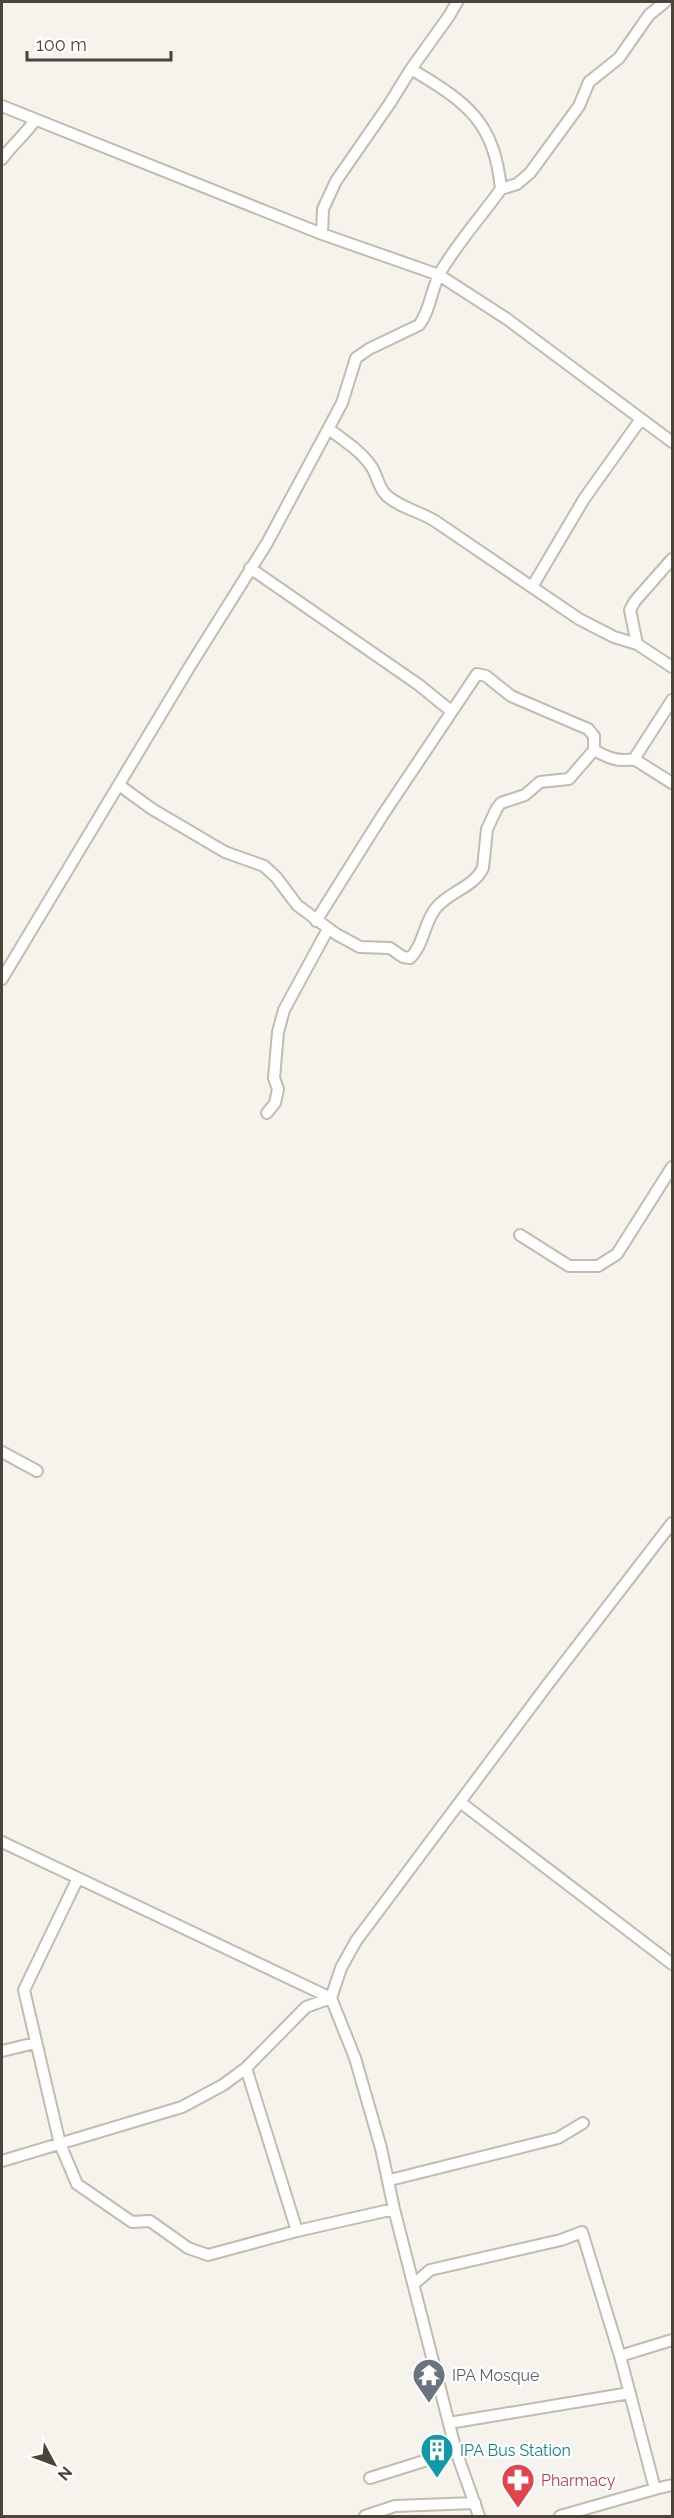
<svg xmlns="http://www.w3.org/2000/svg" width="674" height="2518" font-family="Raleway,sans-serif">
	<rect width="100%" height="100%" fill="#f6f3ec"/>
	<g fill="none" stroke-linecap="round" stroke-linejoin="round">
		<g stroke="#c2bbae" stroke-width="14">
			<path id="minor" d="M2,106l320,128 117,41 68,44 165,123
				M2,159c10,-14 23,-24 33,-39
				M501,189l16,-5 13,-11 49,-67 10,-24 30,-24 30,-43 16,-13
				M322,234l1,-25 13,-28 54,-78 21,-34
				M329,429c14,11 32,22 42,37 6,8 7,21 15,29 14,13 33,16 49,26l144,98 35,18 23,7 35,23
				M250,568l169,117 32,26
				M532,587l52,-88 57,-80
				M637,644l-7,-34 5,-9 37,-42
				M634,759l38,-59
				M119,785l33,24 73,43 39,14 12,11 21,28 39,29 24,13 30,1 13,9 7,1c14,-13 14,-36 26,-50 14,-17 37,-20 47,-40l4,-39 10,-21 4,-5 24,-8 15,-13 29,-3 25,-29
				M316,921l66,-105 95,-142 9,2 25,20 77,33 6,7v14c14,8 24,12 40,9l38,24
				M2,979l188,-313 77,-123 75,-140 14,-45 13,-9 50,-24c11,-14 12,-35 21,-52 17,-30 41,-56 61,-84 -7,-69 -35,-87 -90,-120l38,-53 8,-14
				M267,1113l8,-10 3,-14 -4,-11 4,-46 6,-22 44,-81
				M520,1235l49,31h29l19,-12 55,-87
				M2,1452l35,19
				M460,1802l212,162
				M2,1842l329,156
				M78,1878l-54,112 36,154 17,40 55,38 18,-1 38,27 20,7 89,-24
				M2,2051l33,-8
				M246,2068l51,163 97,-22
				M2,2161l180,-54 41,-22 23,-17 60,-61 25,-9
				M390,2180l168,-42 25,-15
				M414,2284l16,-14 131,-30 21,-8 38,124 35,133 17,-4
				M620,2356l52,-16
				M449,2423l181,-30
				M370,2478l86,-27
				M365,2516l30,-10 80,-3
				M479,2516l-23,-65 -62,-242 -13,-61 -26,-90 -24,-60 10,-30 15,-27 192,-257 124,-161
				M560,2516l95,-27"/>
		</g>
		<use href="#minor" stroke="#fff" stroke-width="10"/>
	</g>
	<defs>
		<g id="temple-pin" transform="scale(1.725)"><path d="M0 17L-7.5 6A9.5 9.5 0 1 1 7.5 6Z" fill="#6b7280" stroke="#fff"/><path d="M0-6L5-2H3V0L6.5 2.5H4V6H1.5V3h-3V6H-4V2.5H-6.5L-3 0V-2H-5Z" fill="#fff"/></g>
		<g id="building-pin" transform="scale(1.725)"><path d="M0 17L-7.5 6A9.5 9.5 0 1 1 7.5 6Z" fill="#0f9aa8" stroke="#fff"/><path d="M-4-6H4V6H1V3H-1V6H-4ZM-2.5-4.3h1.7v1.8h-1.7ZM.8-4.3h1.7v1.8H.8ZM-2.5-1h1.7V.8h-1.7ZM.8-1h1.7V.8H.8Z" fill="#fff"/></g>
		<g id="pharmacy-pin" transform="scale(1.725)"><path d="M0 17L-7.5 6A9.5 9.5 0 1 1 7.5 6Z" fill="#e0444e" stroke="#fff"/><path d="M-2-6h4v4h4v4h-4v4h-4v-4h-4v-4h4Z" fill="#fff"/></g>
	</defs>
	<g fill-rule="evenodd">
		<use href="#temple-pin" x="429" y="2375"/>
		<use href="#building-pin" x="437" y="2450"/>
		<use href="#pharmacy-pin" x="518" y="2480"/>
	</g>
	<g text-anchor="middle" stroke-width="4.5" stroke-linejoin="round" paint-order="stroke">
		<g font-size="16" fill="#5b616d" stroke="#fff" text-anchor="start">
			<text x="452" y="2381">IPA Mosque</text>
		</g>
		<g font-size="16" fill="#0d838f" stroke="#fff" text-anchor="start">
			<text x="460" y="2456">IPA Bus Station</text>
		</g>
		<g font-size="16" fill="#be3a42" stroke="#fff" text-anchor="start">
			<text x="541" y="2486">Pharmacy</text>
		</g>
	</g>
	<rect width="674" height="2518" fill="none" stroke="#4b4439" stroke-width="6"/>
	<g transform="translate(54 2464) rotate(131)" stroke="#ffffff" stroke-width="4.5" paint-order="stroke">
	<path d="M0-4.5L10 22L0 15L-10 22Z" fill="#4b4439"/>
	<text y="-9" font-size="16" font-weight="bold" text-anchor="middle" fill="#4b4439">N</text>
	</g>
	<path d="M27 51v9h144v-9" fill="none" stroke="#4b4439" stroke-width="3"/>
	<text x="36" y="51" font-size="18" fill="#4b4439" stroke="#ffffff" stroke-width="4.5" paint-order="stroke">100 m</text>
</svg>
